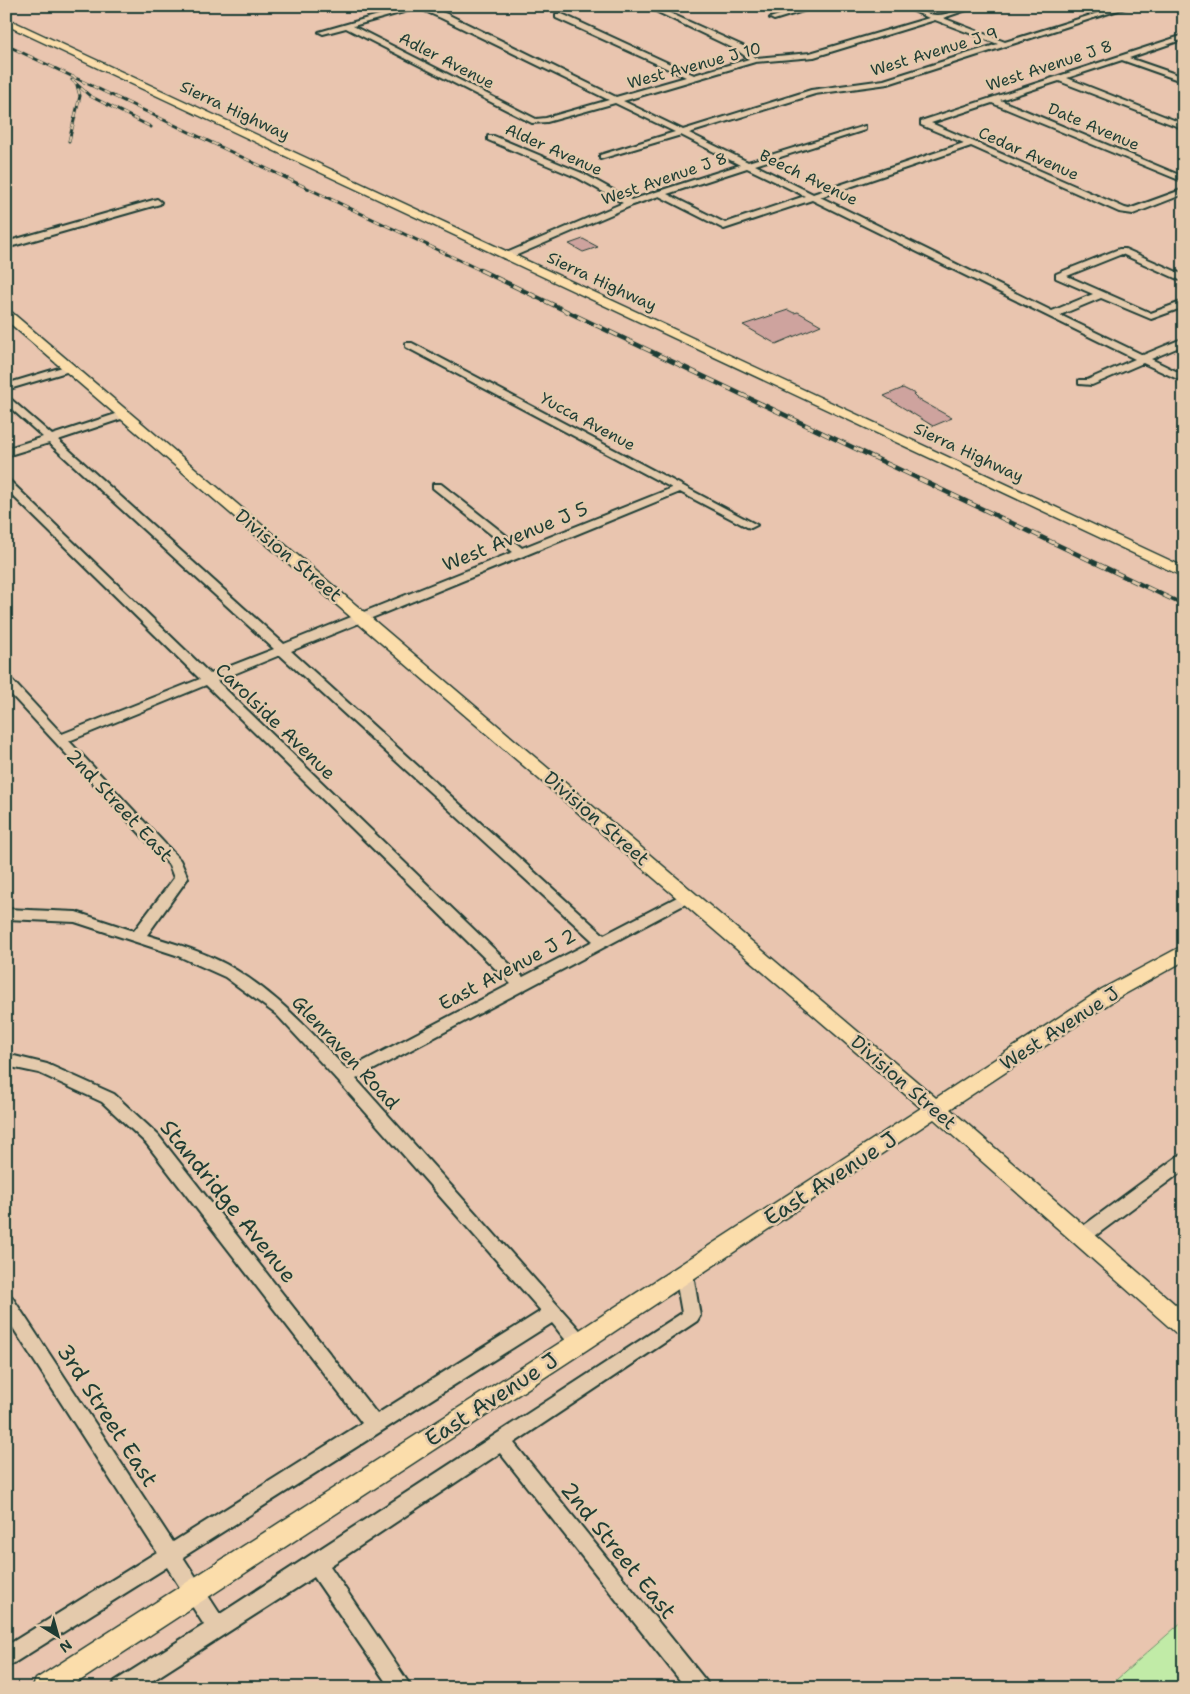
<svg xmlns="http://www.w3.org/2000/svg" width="1190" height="1694" font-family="'Shantell Sans',sans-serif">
	<rect width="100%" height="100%" fill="#e9c5af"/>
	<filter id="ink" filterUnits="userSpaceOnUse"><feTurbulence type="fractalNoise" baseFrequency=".02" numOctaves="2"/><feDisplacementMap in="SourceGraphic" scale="10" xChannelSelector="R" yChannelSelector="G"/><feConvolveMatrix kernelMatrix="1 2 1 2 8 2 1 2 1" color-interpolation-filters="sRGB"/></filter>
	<g filter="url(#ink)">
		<path fill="#c1eba7" stroke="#70946e" d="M1184,1620v68h-77z"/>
		<path fill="#cea39e" stroke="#1f3d34" d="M583,239l15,8 -15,5 -14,-8z
			M788,310l6,3 4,-1 23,13 -45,19 -33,-19z
			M903,388l12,6 -2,1 3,3 36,20 -19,8 -49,-30z"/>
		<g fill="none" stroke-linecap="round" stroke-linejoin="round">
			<g stroke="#1f3d34" stroke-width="4">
				<path id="minor" d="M410,6h15l22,8 169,83 70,-20 -130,-59v-4h6l132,61 55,-16 -12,-9 -92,-44h9l89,40 13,12 54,-5 119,-35 -27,-12c12,0 22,9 34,9 11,1 28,-9 42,-9l-35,12 62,24 115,-36h11l-243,78 -73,10 -126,39 59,29 117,-36v4l-110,35 58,29 151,-51 -43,-18v-4l263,-86v4l-55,19 55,19v5l-62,-22 -55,18 117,46v5l-125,-48 -59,19 184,77v5l-192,-79 -61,20 194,85 4,1 55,-20v5l-51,20 -14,-2 -148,-66 -151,51 232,114 41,-17 -37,-16v-4l63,-25h6l59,26v7l-62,-28 -55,22 84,37 33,-12v6l-33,12 -50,-21 -41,17 83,40 41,-17v7l-33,14 33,16v7l-41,-19 -51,22 -13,-1v-4h8l48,-21 -323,-159 -88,29 -65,-33 -26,9 -123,53h-6v-4l119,-51 -45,-25 -90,-38v-4h6l90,38 47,26 109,-35 -59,-30 -81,24v-4l75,-23 -60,-29 -68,19 -15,1 -186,-95 -23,6 -4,-2zM418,8l23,10 168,82 -63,18 -10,1 -183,-93zM935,20l63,24 -114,36 -73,10 -128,40 -60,-29 132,-39 59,-5zM747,168l58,28 -80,27 -58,-29z
					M807,6h12l-45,14 -4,-2z
					M157,199l4,3 -1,2 -154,44v-6z
					M406,343h6l345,182 -6,3 -4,-1 -67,-35 -389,159 313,284 79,-41h10l2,3 -2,3 -337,179 230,258 3,5 -3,5c-15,6 -25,-14 -34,-24l-369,234 37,57 462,-301 -7,-39 3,-5 6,-2 6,2 3,5 7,42 -3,5 -183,122 192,238 3,7h-23l-186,-235 -170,113 82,122h-22l-76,-111 -173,111h-29l3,-7 89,-56 -37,-58 -161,101v-22l151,-94 -151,-235v-22l6,2 161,245 189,-119 -216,-280 -44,-41 -63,-29 -33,-7v-12l41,10 67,30 44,41 219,279 164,-103 -202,-229 -62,-67 -52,-38 -49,-22 -101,-33 -69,-3v-10l70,3 58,19 40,-53 -5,-13 -163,-176v-12l4,1 52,56 138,-55 -194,-190v-9l4,1 200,193 64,-25 -225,-206 -43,13v-7l37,-12 -37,-33v-9l46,40 67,-22h8v4l-69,23 226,204 229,-92 -80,-64v-4h8l81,64 150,-60 -266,-141zM280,655l313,286 -70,36 -306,-296zM206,685l305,299 -164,86c-35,-37 -68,-74 -111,-100 -27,-17 -60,-26 -89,-35l41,-57 -8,-18 -111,-119z
					M69,365l4,1v4l-67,20v-6z
					M1184,1155v15l-97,72 -6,2 -6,-2 -2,-5 2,-5 103,-76z"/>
			</g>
			<g stroke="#1f3d34" stroke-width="3">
				<path id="major" d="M6,18l1178,549v10l-1178,-552z
					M6,310l4,1 926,787 166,-109 82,-44v16l-68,38 -166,110 234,203v23l-8,-2 -242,-214 -346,230 -519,339h-37l4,-9 536,-344 349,-227 -915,-788z"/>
			</g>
			<use href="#minor" fill="#e4caac" fill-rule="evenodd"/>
			<use href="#major" fill="#fbddab" fill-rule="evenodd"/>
			<g stroke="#1f3d34" stroke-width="3">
				<path id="rail-far1" d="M6,45l476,226
					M72,80l18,16 61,31
					M69,141l11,-45 -3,-11"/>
			</g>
			<g stroke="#1f3d34" stroke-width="4.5">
				<path id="rail" d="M480,270l704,335"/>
			</g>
			<use href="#rail-far1" stroke="#e4caac" stroke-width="2" stroke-dasharray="6" stroke-linecap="butt"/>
			<use href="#rail" stroke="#e4caac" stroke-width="3" stroke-dasharray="9" stroke-linecap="butt"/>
		</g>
	</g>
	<g text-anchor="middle" stroke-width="5" stroke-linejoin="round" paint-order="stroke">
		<g font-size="16" fill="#1f3d34" stroke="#e4caac">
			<text transform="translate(934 51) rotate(-17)" y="6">West Avenue J 9</text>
			<text transform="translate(447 60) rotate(27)" y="6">Adler Avenue</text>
			<text transform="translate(694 65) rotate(-15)" y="6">West Avenue J 10</text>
			<text transform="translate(1049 65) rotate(-18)" y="6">West Avenue J 8</text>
			<text transform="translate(235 110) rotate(25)" y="6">Sierra Highway</text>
			<text transform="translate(1094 126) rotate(23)" y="6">Date Avenue</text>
			<text transform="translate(554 149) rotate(24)" y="6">Alder Avenue</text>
			<text transform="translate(1029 153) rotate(24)" y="6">Cedar Avenue</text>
			<text transform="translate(809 177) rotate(26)" y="6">Beech Avenue</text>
			<text transform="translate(664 178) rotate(-19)" y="6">West Avenue J 8</text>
			<text transform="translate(602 281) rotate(25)" y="6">Sierra Highway</text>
			<text transform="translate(588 421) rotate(28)" y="6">Yucca Avenue</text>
			<text transform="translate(969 452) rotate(25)" y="6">Sierra Highway</text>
		</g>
		<g font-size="19" fill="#1f3d34" stroke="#e4caac">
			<text transform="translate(515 536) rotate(-22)" y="7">West Avenue J 5</text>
			<text transform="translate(289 555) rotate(40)" y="7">Division Street</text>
			<text transform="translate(276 721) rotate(44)" y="7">Carolside Avenue</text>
			<text transform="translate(120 805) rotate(47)" y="7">2nd Street East</text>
			<text transform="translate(597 818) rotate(41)" y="7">Division Street</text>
			<text transform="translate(507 969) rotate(-28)" y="7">East Avenue J 2</text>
			<text transform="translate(1059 1028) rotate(-33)" y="7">West Avenue J</text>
			<text transform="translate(346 1052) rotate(47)" y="7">Glenraven Road</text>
			<text transform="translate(904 1082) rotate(41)" y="7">Division Street</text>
		</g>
		<g font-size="22" fill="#1f3d34" stroke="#e4caac">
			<text transform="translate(830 1178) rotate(-33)" y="8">East Avenue J</text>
			<text transform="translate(229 1201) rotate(51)" y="8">Standridge Avenue</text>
			<text transform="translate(491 1399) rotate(-33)" y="8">East Avenue J</text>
			<text transform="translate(108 1415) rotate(57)" y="8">3rd Street East</text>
			<text transform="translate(619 1550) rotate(51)" y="8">2nd Street East</text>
		</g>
	</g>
	<rect width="1190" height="1694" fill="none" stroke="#e4caac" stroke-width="25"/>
	<rect x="12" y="12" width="1165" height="1669" fill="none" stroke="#1f3d34" stroke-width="2" filter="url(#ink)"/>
	<g transform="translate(58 1636) rotate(143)" stroke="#e4caac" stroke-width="4" paint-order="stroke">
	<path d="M0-4L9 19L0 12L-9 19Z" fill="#1f3d34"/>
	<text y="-8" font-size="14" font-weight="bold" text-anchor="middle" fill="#1f3d34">N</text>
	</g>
</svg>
